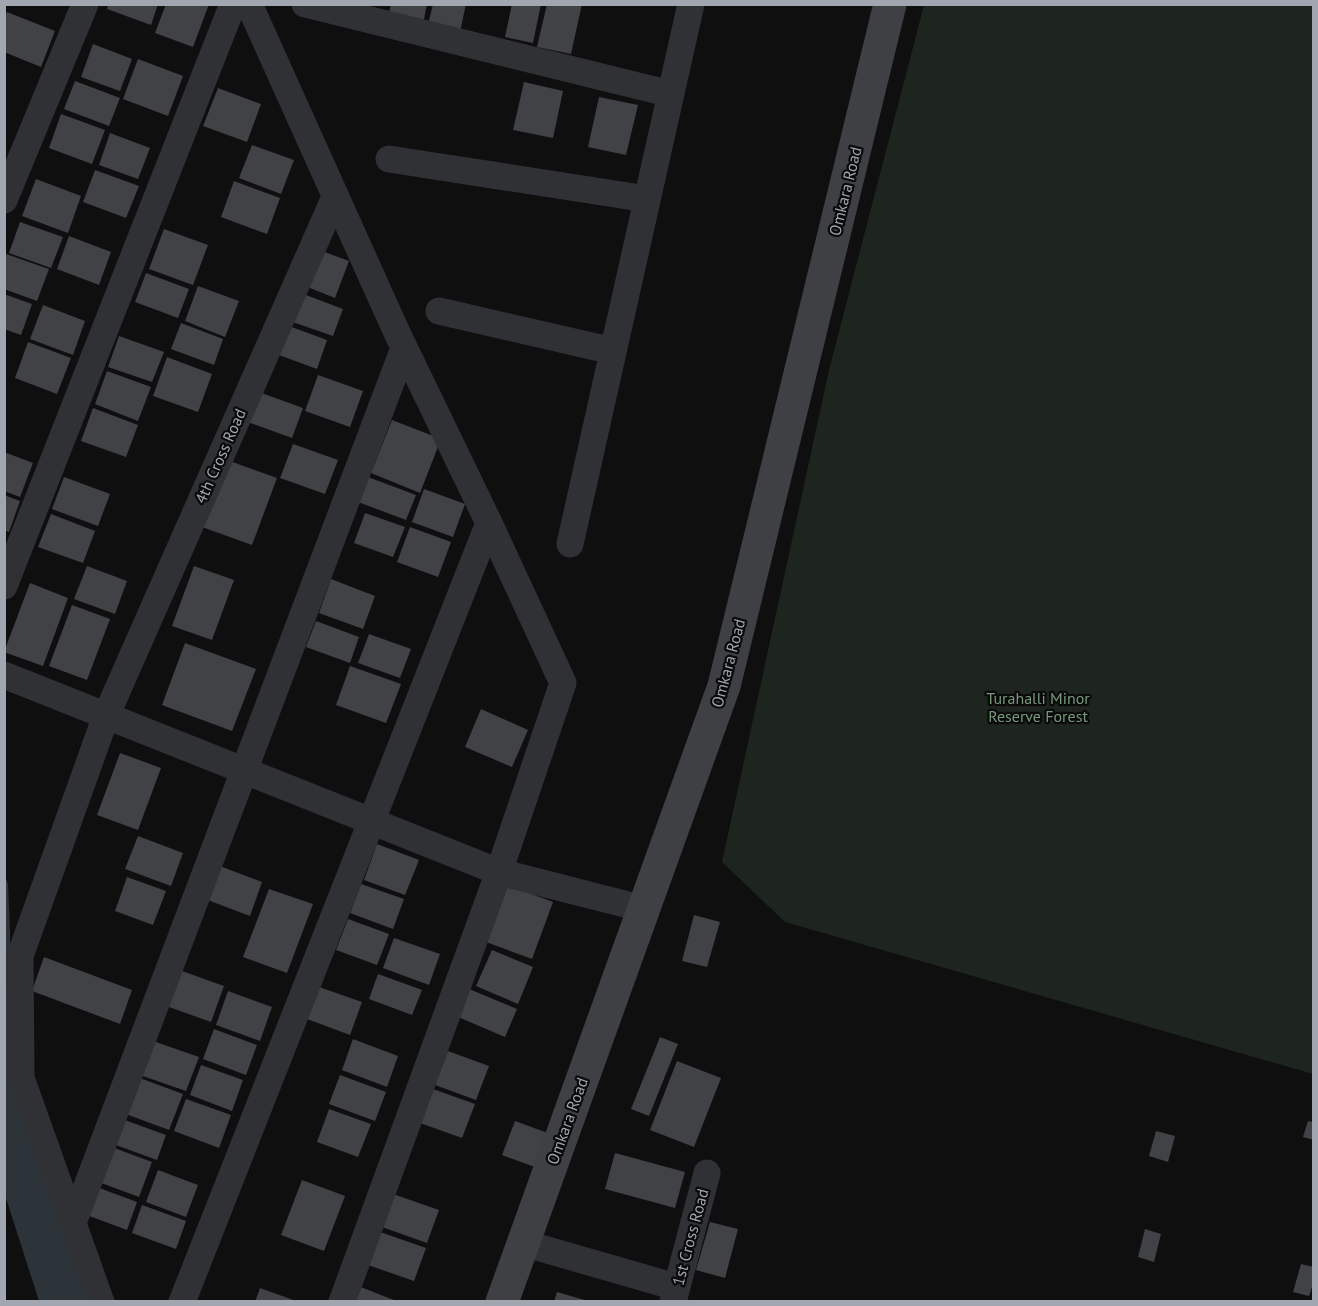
<svg xmlns="http://www.w3.org/2000/svg" width="1318" height="1306" font-family="'PT Sans',sans-serif">
	<rect width="100%" height="100%" fill="#0f0f10"/>
	<path fill="#1e241e" d="M924,5h389v1069l-528,-152 -63,-60 107,-492z"/>
	<path fill="#2c3339" d="M4,872l4,12 2,48v135l80,234h-51l-34,-106z"/>
	<path fill="#404246" d="M108,4h50l-7,21 -44,-16z
		M166,4h43l-16,43 -38,-14z
		M391,4h36l-4,20 -35,-7z
		M433,4h33l-6,28 -32,-7z
		M512,4h29l-8,39 -28,-6z
		M547,4h35l-11,50 -34,-7z
		M7,12l48,19 -14,36 -37,-15v-34z
		M93,44l39,15 -12,32 -39,-14z
		M138,59l45,17 -15,40 -45,-17z
		M75,81l45,17 -11,28 -45,-17z
		M524,82l39,9 -10,47 -40,-8z
		M218,88l43,16 -14,38 -44,-16z
		M599,97l39,8 -12,50 -38,-8z
		M61,114l44,16 -13,34 -43,-16z
		M110,133l40,15 -12,31 -39,-14z
		M252,145l42,15 -13,34 -42,-16z
		M95,170l44,16 -13,32 -43,-16z
		M36,179l45,17 -13,37 -46,-17z
		M234,181l46,17 -13,36 -46,-17z
		M20,222l43,15 -12,31 -42,-15z
		M164,229l44,16 -15,40 -44,-16z
		M69,236l42,16 -12,33 -42,-16z
		M314,248l35,13 -14,37 -35,-14z
		M6,254l43,15 -12,32 -33,-12z
		M146,273l43,16 -11,29 -43,-16z
		M198,286l41,15 -14,36 -40,-16z
		M298,292l45,17 -10,27 -46,-16z
		M4,294l28,10 -11,31 -17,-6z
		M43,305l42,16 -12,34 -43,-16z
		M181,323l42,16 -9,26 -43,-16z
		M286,325l41,15 -10,29 -41,-15z
		M119,336l45,16 -12,30 -44,-15z
		M28,342l43,16 -14,36 -42,-16z
		M167,357l45,17 -14,38 -45,-16z
		M107,371l44,16 -13,34 -43,-17z
		M318,375l45,16 -13,36 -45,-16z
		M256,391l47,17 -11,30 -47,-17z
		M93,408l45,17 -12,32 -45,-16z
		M392,420l49,19 -21,54 -49,-20z
		M293,444l45,16 -13,34 -45,-16z
		M4,452l29,11 -13,34 -16,-6z
		M227,460l50,18 -25,67 -50,-18z
		M64,477l46,17 -12,32 -46,-17z
		M368,477l48,18 -10,25 -48,-18z
		M424,489l41,15 -12,33 -41,-15z
		M4,495l16,6 -11,31 -5,-2z
		M365,513l40,14 -12,30 -39,-14z
		M51,514l44,17 -12,32 -45,-16z
		M410,527l41,15 -13,35 -41,-15z
		M87,566l40,15 -12,33 -41,-15z
		M194,566l40,14 -22,60 -40,-14z
		M331,579l44,17 -12,33 -44,-16z
		M30,583l38,15 -25,68 -39,-14z
		M72,605l38,14 -23,61 -38,-14z
		M316,621l43,16 -9,26 -44,-16z
		M369,634l42,15 -11,29 -42,-15z
		M185,643l71,26 -24,62 -70,-26z
		M350,666l51,18 -15,39 -50,-18z
		M481,709l47,21 -16,37 -47,-20z
		M120,753l41,15 -23,62 -41,-15z
		M138,836l45,17 -12,33 -46,-17z
		M377,844l42,16 -14,35 -41,-15z
		M217,865l45,17 -12,34 -45,-17z
		M127,877l39,14 -13,34 -38,-14z
		M361,884l43,15 -11,30 -43,-16z
		M507,885l46,17 -21,57 -46,-17z
		M269,889l44,15 -26,69 -44,-16z
		M694,915l26,7 -13,45 -25,-6z
		M348,919l41,15 -12,31 -41,-15z
		M394,938l46,16 -11,31 -46,-17z
		M492,950l41,17 -15,37 -42,-18z
		M44,957l88,33 -12,34 -88,-33z
		M182,971l42,15 -13,36 -42,-15z
		M378,974l44,16 -10,25 -43,-16z
		M319,987l43,15 -12,33 -43,-16z
		M469,989l48,20 -12,28 -47,-20z
		M228,991l44,16 -12,34 -44,-16z
		M214,1029l43,16 -11,30 -43,-16z
		M660,1037l18,7 -29,72 -18,-7z
		M353,1039l45,17 -11,31 -45,-17z
		M153,1041l46,16 -13,34 -46,-16z
		M448,1051l41,15 -13,34 -41,-15z
		M677,1061l44,17 -27,69 -44,-17z
		M201,1065l42,15 -11,31 -42,-16z
		M340,1075l46,17 -11,29 -46,-17z
		M137,1077l46,17 -14,36 -46,-17z
		M433,1089l42,15 -13,34 -42,-15z
		M186,1099l45,16 -12,33 -45,-17z
		M329,1109l42,15 -13,33 -41,-15z
		M122,1119l44,16 -9,25 -44,-16z
		M515,1121l41,15 -13,34 -41,-15z
		M1308,1121l6,1v18l-11,-3z
		M1156,1131l19,5 -7,26 -19,-6z
		M109,1146l43,16 -13,35 -43,-16z
		M615,1153l70,19 -10,36 -70,-19z
		M158,1170l40,15 -12,32 -40,-15z
		M302,1180l43,16 -21,55 -43,-16z
		M94,1186l43,16 -10,28 -43,-16z
		M393,1194l46,16 -12,33 -45,-16z
		M142,1205l44,16 -10,28 -44,-16z
		M710,1222l28,7 -13,49 -29,-8z
		M1145,1229l16,5 -7,28 -16,-5z
		M380,1232l46,16 -12,33 -46,-16z
		M1301,1264l13,3v14l-5,15 -16,-4z
		M358,1286l41,16h-46z
		M260,1288l36,13v1h-41z
		M557,1292l31,9v1h-34z"/>
	<g fill="none" stroke-linecap="round" stroke-linejoin="round">
		<path stroke="#303135" stroke-width="27" d="M249,4l149,331 91,188 74,160 -64,189 -157,430
			M305,4l366,90
			M389,159l258,40
			M4,200l81,-196
			M439,311l174,40
			M570,544l121,-540
			M4,586l229,-582
			M4,675l495,197 145,37
			M73,1223l331,-875
			M523,1243l153,44
			M101,1302l-80,-224 -1,-122 86,-240 229,-519
			M182,1302l307,-779
			M673,1302l34,-129"/>
		<path stroke="#3e4044" stroke-width="33" d="M502,1302l222,-616 166,-682"/>
	</g>
	<g text-anchor="middle" stroke-width="4.5" stroke-linejoin="round" paint-order="stroke">
		<g font-size="16" fill="#a1a6b0" stroke="#0a0a0b">
			<text transform="translate(845 191) rotate(-76)" y="6">Omkara Road</text>
			<text transform="translate(220 456) rotate(-66)" y="6">4th Cross Road</text>
			<text transform="translate(728 663) rotate(-75)" y="6">Omkara Road</text>
			<text transform="translate(567 1121) rotate(-70)" y="6">Omkara Road</text>
			<text transform="translate(690 1237) rotate(-75)" y="6">1st Cross Road</text>
		</g>
		<g font-size="16" fill="#799a7b" stroke="#0a0a0b">
			<text x="1038" y="704">Turahalli Minor<tspan x="1038" dy="18">Reserve Forest</tspan></text>
		</g>
	</g>
	<rect width="1318" height="1306" fill="none" stroke="#a1a6b0" stroke-width="12"/>
</svg>
